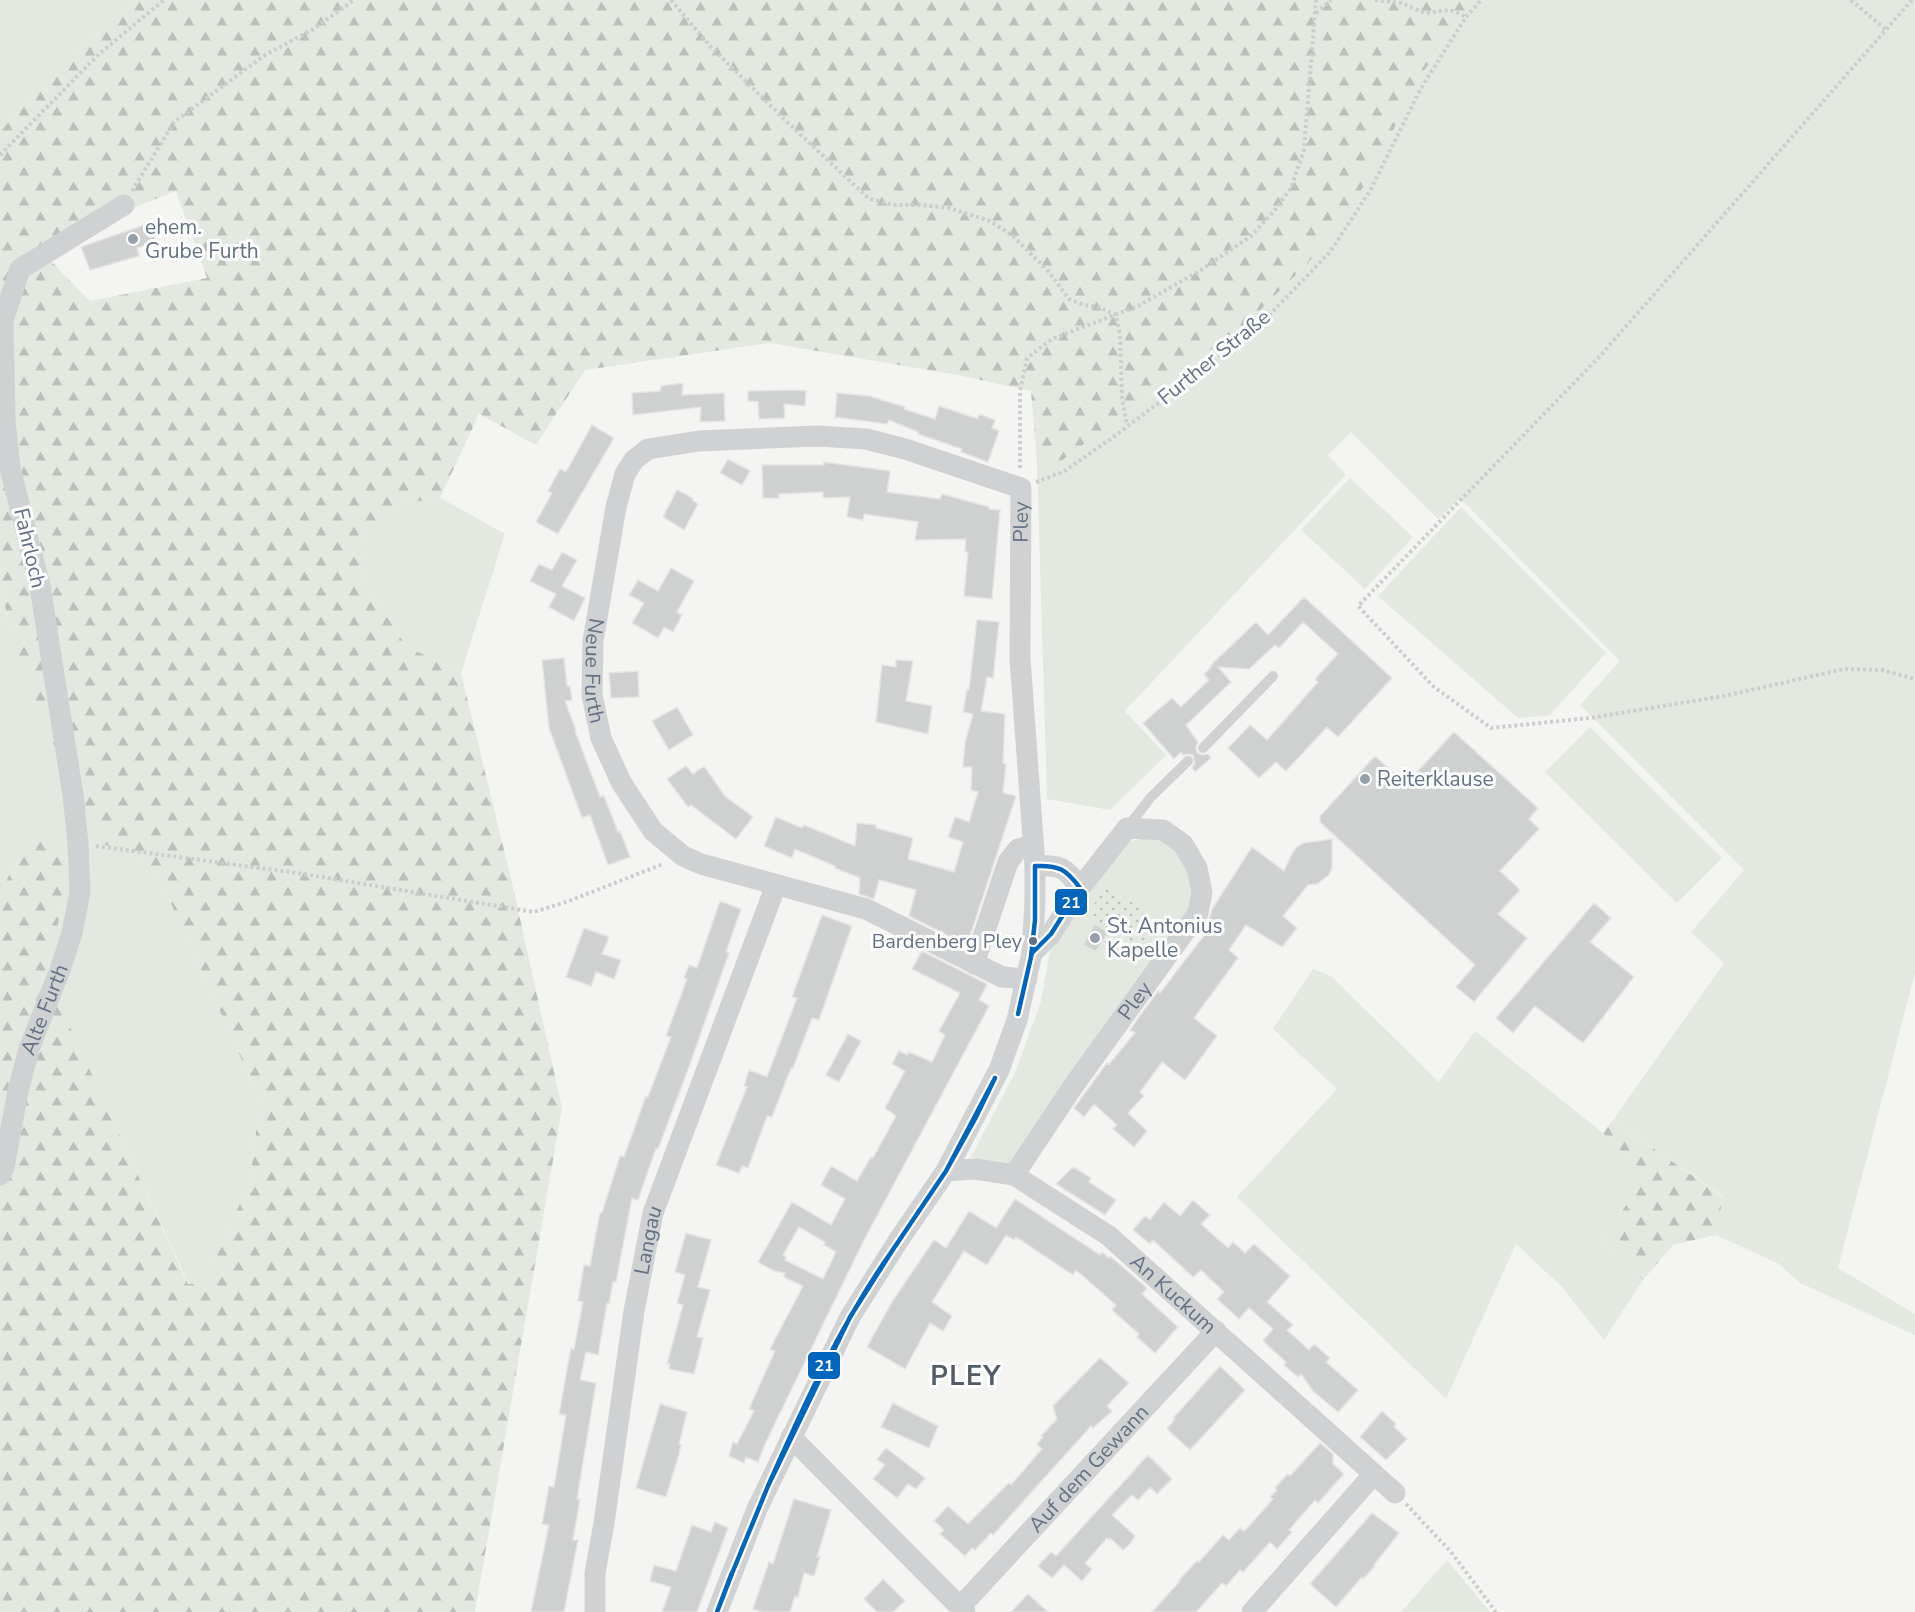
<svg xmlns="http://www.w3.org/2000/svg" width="1915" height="1612" font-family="'Nunito Sans',sans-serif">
	<defs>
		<pattern id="forest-firs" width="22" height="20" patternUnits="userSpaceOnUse" patternTransform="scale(1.5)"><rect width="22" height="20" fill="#e3e8e0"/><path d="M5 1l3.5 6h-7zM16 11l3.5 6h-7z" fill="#bcc0bb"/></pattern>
		<pattern id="park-dots" width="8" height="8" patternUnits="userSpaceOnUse" patternTransform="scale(1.5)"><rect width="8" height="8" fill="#e3e8e0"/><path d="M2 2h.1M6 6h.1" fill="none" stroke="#bcc0bb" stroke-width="1.8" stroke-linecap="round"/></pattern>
	</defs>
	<rect width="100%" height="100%" fill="#f4f5f2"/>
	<path fill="#e3e8e0" d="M0,0h138l-80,65 -58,67z
		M1474,0h441v973l-77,295 77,46v21l-115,-52 -21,-19 -63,-29 7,-39 -110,-76 111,-157 -33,-31 53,-62 -164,-165 40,-44 -160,-163 -22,21 -87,-87 -23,23 18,20 -221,236 41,44 -56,55 -63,-11 -10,-336 24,-3 80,-58 106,-79 62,-61 112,-187z
		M1350,478l63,59 -48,52 -64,-59z
		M440,498l65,36 -44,139 -55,-27 -45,-69 3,-46 36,-27z
		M1461,507l145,146 -56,62 -32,3 -140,-122z
		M0,569l9,63 95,212 51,24 105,232 -10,81 -46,102 -15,1 -143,-307 16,-73 -45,-45 -17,35z
		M1590,727l132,131 -45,45 -132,-131z
		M1144,838l19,2 15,9 13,20 3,23 -6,20 -178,252 -26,-1 -13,-6 44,-84 26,-72 9,-50 74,-108z
		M1313,969l18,7 108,106 36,-51 128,102 43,43 -44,64 41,40 -39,60 -42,-53 -46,-43 -70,155 -209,-202 100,-108 -64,-60z
		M1447,1560l43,52h-89z"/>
	<path fill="url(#forest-firs)" fill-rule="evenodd" d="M138,0h1336l-53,75 -55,108 -57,79 -62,61 -186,138 -24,2 -6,-72 -73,-16 -189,-32 -184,27 -49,75 -57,-31 -39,84 -40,6 -36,27 -3,46 45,69 55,27 52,214 49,221 -87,504h-475v-718l17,-35 24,-18 25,8 -4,55 -15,73 141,307 16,-1 46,-102 10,-81 -105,-232 -51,-24 -38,-68 -57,-144 -9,-63v-437l58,-67zM176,191l31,87 -117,23 -42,-43 87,-51z
		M1613,1120l110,77 -7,38 -43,10 -30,35 -41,-40 44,-64 -43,-43z"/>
	<path fill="url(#park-dots)" d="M1106,886l59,37 -27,45 -34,-21 9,-15 -26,-17z"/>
	<path fill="#cfd1d1" stroke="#e4e4e2" stroke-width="1.5" fill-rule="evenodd" d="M150,223l6,19 -19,6 2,8 -49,14 -9,-23z
		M683,383l-1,12 42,-2 1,28 -25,1 1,-15 -68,8 -1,-22 28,-2 1,-5z
		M796,390l10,1 -1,15 -21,-2 1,14 -26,1 -1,-17 -10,-1v-10z
		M837,393l32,3 36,11 -1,2 31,10 4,-13 39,13 1,-5 16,6 -3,8 7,3 -11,31 -27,-10 1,-3 -44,-15v-2l-29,-12 -2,4 -52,-7z
		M592,425l22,13 -56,96 -22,-12 16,-29 -4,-2 12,-22 6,3z
		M728,459l22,12 -8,14 -22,-12z
		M824,462l66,9 -3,21 53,7 2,-5 47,13v2l11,1 -8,89 -28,-3 4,-44h-3l1,-13 -51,1 3,-18 -54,-8 -1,6 -16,-3 3,-20 -27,1v-6l-44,2v4h-16l-1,-33h62z
		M677,490l16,8 -1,2 6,4 -14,26 -21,-13z
		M562,552l15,8 -15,26 23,12 -11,23 -25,-14 7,-13 -26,-13 9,-17 13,6z
		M671,568l23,13 -17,31 5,3 -9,17 -9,-5 -6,11 -26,-15 12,-20 -15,-8 9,-15 20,11z
		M1304,597l88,81 -54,59 -11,-10 -41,44 -10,-9 -17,16 -31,-30 22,-23 17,15 51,-58 -3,-3 23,-25 -35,-32 -24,26 -4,-3 -26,24 -31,-2 13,15 -45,43 12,17 -2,5 1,6 5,2 6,-1 3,4 -16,14 -3,-4 3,-6 -2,-7 -4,-1 -6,1 -2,-3 -7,7 -31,-36 29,-25 9,9 28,-27 -5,-6 8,-8h-2l46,-44 12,13z
		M977,620l22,2 -6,56 -6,-1 -6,34 24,3 -2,49 3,1 -3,29 13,3 -49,149 -58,-29 7,-26 -37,-10 -5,19 -15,-5 1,-16 -25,-10v-2l-40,-17 -3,9 -28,-12 12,-29 26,11 2,-3 51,21 2,-23 19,2v3l37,10 -5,21 46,13 9,-30 -15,-5 7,-20 14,5 9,-30 -7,-2 1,-23h-9l2,-24 8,-29 -10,-2 4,-22h2z
		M564,658l3,28h3l2,14 -7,1 11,29 -1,1 25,66 4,-1 14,36 2,-1 10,26 -22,8 -18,-50 -8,3 -33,-90 -7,-68z
		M896,660l17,1 -7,40 26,5 -4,28 -52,-12 6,-57 14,2z
		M638,671l1,26 -28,1 -2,-25z
		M677,707l16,28 -24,15 -17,-29z
		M1454,732l84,76 -9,11 10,10 -39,42 20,19 -22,24 29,24 -53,64 -18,-15 19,-22 -155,-143v-6l55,-60 31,28z
		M686,766l7,8 11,-8 21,30 28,21 -17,22 -45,-34 -3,2 -21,-28z
		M1332,839v29l-3,7 -12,9 -9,1 -25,31 14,12 -15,19 -36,-22 -17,25 9,8 -44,60 23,18 -32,44 -23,-18 -22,30 4,4 -16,17 19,18 -13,16 -21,-18 4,-4 -23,-21 -10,13 -10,-9 33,-45 2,1 26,-31 -5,-3 9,-13 19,-26 2,2 46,-60 -4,-4 7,-9 3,-11 40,-62 32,24 9,-19 5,-6 6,-3z
		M720,901l21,8 -15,43 3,1 -39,111 -32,85 -2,-1 -18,52 -6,-2 -16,84h-3l-4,22 -2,-1 -9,52 -12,-3 -6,28 16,3 -19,116h3l-7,41h5l-14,72h-33l18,-87 -7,-1 7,-38 5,1 12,-72 -7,-1 12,-66 3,1 9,-47 -5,-1 6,-36 6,1 10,-54 2,1 18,-57 4,1 22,-61 2,1 23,-60 -5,-1 21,-57 -3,-1 5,-13 8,3z
		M1594,903l17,15 -21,24 44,35 -51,66 -48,-37 -22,27 -17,-15z
		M822,915l30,11 -33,94 -7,-2 -19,50h-2l-19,49 -5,-1 -19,52 -6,-2 -3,7 -23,-8 31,-78 -3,-1 5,-16 18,7 30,-79 -5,-1z
		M1095,924l13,8 -12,20 -13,-7z
		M584,928l25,9 -7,17 19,6 -7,19 -18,-7 -5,14 -25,-9z
		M922,951l65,33 -8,16 10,6 -126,236 -98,202 -7,18 -12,-5 -2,6 -15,-7 4,-14 4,2 17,-33 -5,-2 26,-58 -5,-2 33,-63 -19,-9 1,-4 -11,-2 -16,-9 34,-60 39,23 14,-26 -24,-14 10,-19 26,15 14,-24 2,1 23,-42 -11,-8 20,-37 -13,-7 7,-13 8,4 2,-3 23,10 13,-27 -6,-4 21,-38 -48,-24zM799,1227l26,15 -1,3 12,7 -13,27 -38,-19 1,-3 -3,-2z
		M848,1034l13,7 -22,41 -13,-7z
		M1073,1167l18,11 -2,4 27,18 -11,15 -49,-31z
		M1015,1199l85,56 2,-3 7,6 2,-1 36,31 -5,6 36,33 -23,26 -18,-16 2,-3 -27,-24 4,-5 -40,-35 -3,5 -57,-38 -2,3 -8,-5 -19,30 -23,-14 -32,51 20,14 -9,15 -13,-8 -25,46 -38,-22 25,-45 42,-62 12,8 23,-37 27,17z
		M1193,1200l17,15 -9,9 27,24 5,-6 12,11 9,-9 36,32 -23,26 26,23 -6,5 22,20 5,-6 16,14 -4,4 32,28 -20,22 -25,-21 -12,-17 -3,3 -14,-12 2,-3 -23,-21 10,-12 -24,-21 -10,11 -22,-20 7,-7 -23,-22 -8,7 -40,-37 -3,4 -17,-14 12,-14 5,4 14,-18 16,14z
		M686,1233l25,7 -13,47 12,3 -13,47 6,1 -9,36 -25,-5 1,-5h-3l16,-59 -6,-2 8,-28 -10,-3z
		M1100,1358l29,25 -22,23 5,5 -19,17 -2,-2 -98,109 -2,-2 -16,17 -3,-2 -7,8 -25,-22 4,-4 -10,-9 14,-15 20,18 41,-41 2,2 31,-36 -5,-5 6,-7 -2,-1 16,-17 -4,-13z
		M1220,1366l25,24 -55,60 -23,-21 8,-10 -1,-2z
		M893,1403l45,23 -9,22 -48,-21z
		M660,1404l27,8 -8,32 2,1 -2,9 -13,43 -30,-9z
		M1382,1411l14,13 -2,3 13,12 -21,21 -26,-23z
		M1320,1443l13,11v10l11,10 -26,29 -3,-3 -26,30 3,2 -15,17 -7,-7 -27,30 -3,-2 -14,16 -4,-3 -26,29h-44l28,-31 -1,-1 12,-13 6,-6 2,1 24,-27 6,5 11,-12 4,3 6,-6 23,-26 -3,-2 7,-7 -2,-2 13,-14 2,2z
		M886,1448l39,30 -9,11 -8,-5 -11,14 -24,-19 12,-14 -8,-6z
		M1148,1455l24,24 -15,15 -7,-7 -12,13 -6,-5 -20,20 23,21 -5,8 -7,6 -13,-12 -1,2 -2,-2 -22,25 7,6 -10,12 -18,-16 -12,13 -14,-12 13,-14 5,4z
		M794,1499l37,11 -14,47h3l-6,19 -10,-3 -6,24 -3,-1 -5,16h-28l-9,-3 16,-47 4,2z
		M1372,1513l27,20 -25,32 1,1 -12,13 -2,-1 -25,29 -26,-23z
		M715,1522l13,6 -31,84h-35l9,-25 -21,-6 4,-16 22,6 16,-46 19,7z
		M883,1579l22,22 -12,11h-16l-13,-13z
		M1028,1594l20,18h-37z"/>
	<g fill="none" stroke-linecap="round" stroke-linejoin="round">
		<path stroke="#cdcdcd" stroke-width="4" stroke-dasharray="3 3" stroke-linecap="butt" d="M671,0l39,46 75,74 83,78 25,7h28l28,3 41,13 23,15 35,35 21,28 15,6 15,2 17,8 4,20 2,63 5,27
			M1375,0l26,3 24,10 24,-3 7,2 10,5
			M1851,0l35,30
			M1912,0l-312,356 -242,250 76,81 57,41 99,-10 134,-22 120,-27 38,1 33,9
			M1316,13l15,-13
			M0,155l99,-101 65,-54
			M132,191l42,-69 91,-67 47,-25 42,-30
			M1020,468v-77l7,-33 25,-19 86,-33 63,-36 50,-34 23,-25 17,-23 13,-38 12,-150
			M1036,482l27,-10 49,-34 143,-108 75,-78 40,-61 50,-101 46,-73 15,-17
			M96,846l201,27 237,39 35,-11 94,-37
			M1406,1504l45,48 45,60"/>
		<path stroke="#d0d1d2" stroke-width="10" d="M1203,748l70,-72
			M1127,828l24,-31 37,-36"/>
		<g stroke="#d0d1d2" stroke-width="21">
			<path d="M1035,866c26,-1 30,1 45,22"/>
			<path d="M974,964l34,-102 10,-13 15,-4"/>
			<path id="s1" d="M946,1171l29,-2 39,6 95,61 286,257"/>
			<path id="s2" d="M0,1175l4,-8 14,-76 11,-42 31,-79 12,-37 8,-41 -2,-49 -5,-48 -19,-120 -14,-89 -30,-118 -5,-48 -2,-100 17,-51 104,-64"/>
			<path id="s3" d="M1014,1175l60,-90 124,-172 4,-21 -5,-24 -14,-24 -20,-14 -36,-2 -47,60 -29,46 -19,19"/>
			<path d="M791,1437l174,175"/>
			<path id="s4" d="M960,1607l256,-276"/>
			<path id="s5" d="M595,1612v-39l9,-50 30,-212 19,-98 123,-328"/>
			<path id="s6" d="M717,1612l40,-103 93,-192 48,-76 48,-70 53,-101 18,-50 15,-67 3,-52v-35l-15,-208 1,-170 -116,-39 -39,-10 -48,-3 -119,5 -51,8 -14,11 -9,14 -9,33 -23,134 -1,54 9,43 20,44 32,49 30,25 18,8 165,45 136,68 25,2"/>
			<path d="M1252,1612l122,-138"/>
		</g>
		<g stroke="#fff" stroke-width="9">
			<path id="bus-1" d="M1035,866c24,-1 31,3 45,22l-29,46 -19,19 -1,4 4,-37z
				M1018,1014l13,-57
				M1018,1014l13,-57
				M946,1171l49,-93
				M946,1171l29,-52 20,-41
				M892,1251l54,-80
				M892,1251l54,-80
				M768,1486c36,-81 73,-163 124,-235
				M768,1486l82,-169 42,-66
				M733,1571l-16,41 14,-37z
				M733,1571l35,-85
				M733,1571l35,-85"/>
		</g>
		<use href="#bus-1" stroke="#0065bd" stroke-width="4.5"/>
	</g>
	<g fill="#969faa" stroke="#fff" stroke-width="2">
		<circle cx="133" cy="239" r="6"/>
		<circle cx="1365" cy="779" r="6"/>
		<circle cx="1095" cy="938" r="6"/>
	</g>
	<circle fill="#637184" stroke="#fff" stroke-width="2" cx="1033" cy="941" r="5"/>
	<g text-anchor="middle" stroke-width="6" stroke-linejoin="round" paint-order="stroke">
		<g font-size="20" fill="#637184" stroke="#fff" text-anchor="end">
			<text x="1022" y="948">Bardenberg Pley</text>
		</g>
		<g font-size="21" fill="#637184" stroke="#fff" text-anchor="start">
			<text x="145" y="234">ehem.<tspan x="145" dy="24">Grube Furth</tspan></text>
			<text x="1377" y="786">Reiterklause</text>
			<text x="1107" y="933">St. Antonius<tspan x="1107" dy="24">Kapelle</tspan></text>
		</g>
		<g font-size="21" fill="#637184" stroke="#fff">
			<text transform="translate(1214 357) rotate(-39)" y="7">Further Straße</text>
			<text dy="7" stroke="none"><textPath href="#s6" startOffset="1166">Pley</textPath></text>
			<text transform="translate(30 548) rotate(77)" y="7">Fahrloch</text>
			<text dy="7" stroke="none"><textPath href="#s6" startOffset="1816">Neue Furth</textPath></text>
			<text dy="7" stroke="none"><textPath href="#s3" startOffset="212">Pley</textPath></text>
			<text dy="7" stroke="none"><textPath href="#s2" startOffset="172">Alte Furth</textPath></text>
			<text dy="7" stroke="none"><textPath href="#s5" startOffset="376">Langau</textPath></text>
			<text dy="7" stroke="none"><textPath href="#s1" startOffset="268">An Kuckum</textPath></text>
			<text dy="7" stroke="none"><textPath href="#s4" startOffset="189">Auf dem Gewann</textPath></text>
		</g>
		<g font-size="27" font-weight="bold" letter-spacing="1.5" fill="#515c69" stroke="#fff">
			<text x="966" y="1385">PLEY</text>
		</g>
	</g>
	<g stroke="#fff" stroke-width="2">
		<rect x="1054" y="888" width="34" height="28" rx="6" fill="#0065bd"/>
		<rect x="807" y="1351" width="34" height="29" rx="6" fill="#0065bd"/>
	</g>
	<g font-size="16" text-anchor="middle" font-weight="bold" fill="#fff">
		<text x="1071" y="908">21</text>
		<text x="824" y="1371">21</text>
	</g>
</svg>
